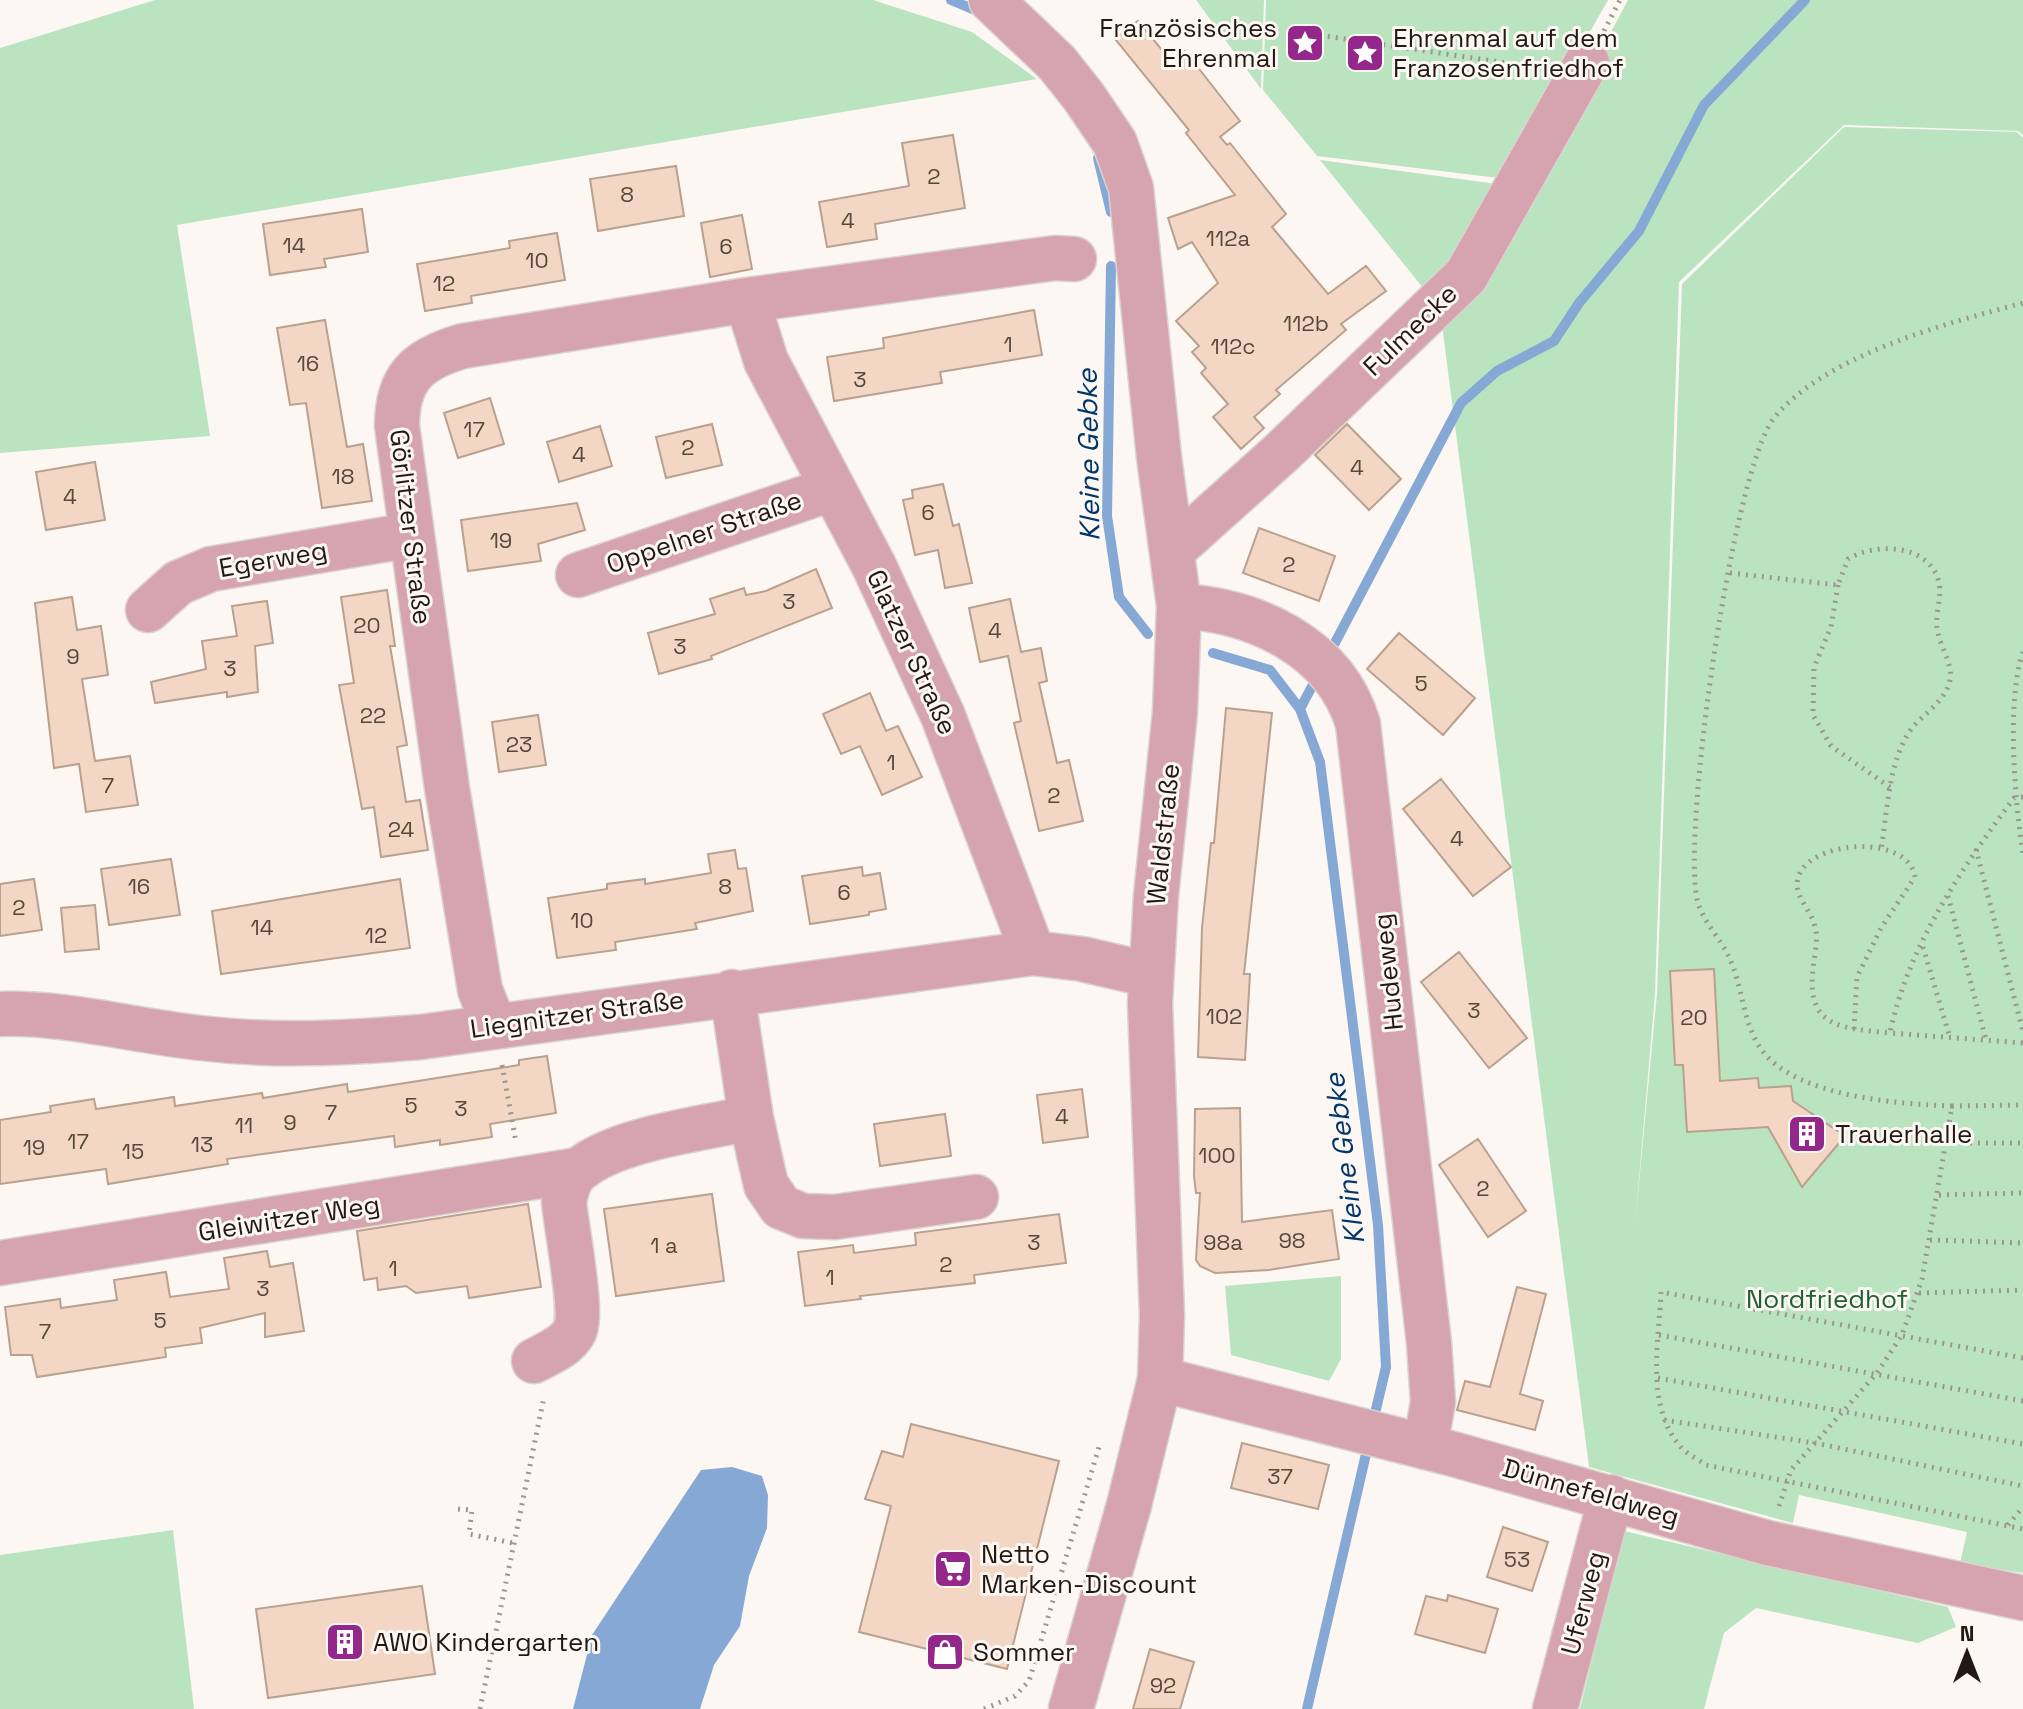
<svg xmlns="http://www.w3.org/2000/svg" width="2023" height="1709" font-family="'Space Grotesk',sans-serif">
	<rect width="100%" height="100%" fill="#fdf7f3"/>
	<path fill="#bae4c0" d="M155,0h718l99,32 65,47 -860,146 33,211 -210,17v-405z
		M1196,0h68l-3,89z
		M1266,0h342l-101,179 -190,-23 -54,-66z
		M1628,0h395v135l-5,-4 -174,-6 -165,157 -24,713 -20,230 22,-232 25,-709 162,-157 173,5 6,6v1435l-63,-10 7,-31 -168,-37 -6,28 -204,-56 -149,-1158 -120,-149 184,25 19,11z
		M1341,1276v83l-12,22 -98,-26 -6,-69z
		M173,1530l21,179h-194v-154z
		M1624,1531l324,76 8,20 -38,16 -162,-35 -32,25 -20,76h-124z"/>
	<path fill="#85a9d4" d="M732,1467l30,9 6,19 -1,33 -18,48 -9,50 -26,39 -14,44h-127l19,-74 109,-165z"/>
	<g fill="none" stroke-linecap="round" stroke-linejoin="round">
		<path stroke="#85a9d4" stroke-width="10" d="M951,0l31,13
			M1098,158l13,54
			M1111,266l-4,250 12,81 29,37
			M1213,653l57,17 30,39 20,53 58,463 8,142 -13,55
			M1327,658l134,-255 36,-32 57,-30 25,-38 60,-72 65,-126 101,-105
			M1300,709l18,-34
			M1307,1709l62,-268"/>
	</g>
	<path fill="#f3d7c4" stroke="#baa08e" stroke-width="2" d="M1138,21l33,40 14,-10 55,70 -20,16 7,8 3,-2 56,71 -14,13 56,67 38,-28 20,25 -45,33 5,6 -70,60 4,4 -26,23 10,11 -23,21 -28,-32 15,-13 -27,-31 5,-5 -14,-16 7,-6 -23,-25 42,-38 -26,-41 -14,7 -10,-31 67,-23 -49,-62 3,-3 -74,-91z
		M953,135l12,73 -90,16 2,15 -50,8 -8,-45 90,-16 -7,-43z
		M676,166l8,50 -86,15 -8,-52z
		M362,209l6,43 -44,7 2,8 -56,8 -7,-51z
		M742,215l10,54 -42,8 -9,-54z
		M557,233l8,47 -94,16 1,7 -47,8 -8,-47 93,-16 -1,-7z
		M1034,310l8,45 -102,17 2,11 -108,18 -7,-44 57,-9 -1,-10z
		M325,320l22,127 16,-3 9,57 -50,7 -16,-105 -16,2 -13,-77z
		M490,398l14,46 -46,14 -14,-45z
		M712,424l10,41 -56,13 -10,-41z
		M1347,424l54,55 -32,31 -54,-55z
		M600,426l12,40 -53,16 -12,-40z
		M95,462l10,58 -59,10 -10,-58z
		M943,484l10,42 6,-2 13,59 -27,5 -7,-38 -23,5 -12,-55 10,-2 -1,-8z
		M577,503l8,27 -47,14 3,17 -73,10 -7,-51z
		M1259,528l76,28 -16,45 -76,-28z
		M816,569l16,39 -121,48 1,3 -53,15 -11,-41 67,-19 -5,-15 34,-11 2,7 20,-4z
		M387,590l8,56h-5l17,99 -10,2 9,55 14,-2 8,50 -47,7 -7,-50 -12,2 -23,-124 15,-2 -13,-86z
		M72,597l5,33 24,-4 7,49 -26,4 13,82 35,-5 8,49 -52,7 -7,-48 -25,4 -19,-165z
		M1010,599l11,53 20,-4 6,33 -8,2 18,80 12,-3 14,61 -44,10 -25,-108 7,-2 -13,-65 -28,6 -11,-54z
		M267,601l6,42 -18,3 3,46 -31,5v-5l-72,11 -4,-21 55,-13 -4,-28 35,-5 -5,-30z
		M1399,633l76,65 -32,37 -76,-66z
		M870,693l16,38 12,-5 24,51 -40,18 -22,-49 -19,8 -18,-40z
		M1226,708l46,5 -28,261h6l-5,86 -47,-3 4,-129 9,-85h3z
		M538,715l8,50 -47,7 -7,-50z
		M1441,779l70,88 -38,29 -70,-87z
		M735,850l3,19 8,-1 7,43 -58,12 2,6 -82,13 1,8 -59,8 -9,-60 59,-9v-5l38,-5v5l66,-11 -3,-19z
		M171,859l9,56 -71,10 -8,-56z
		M862,867l1,9 17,-3 6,36 -17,3v3l-59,9 -8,-48z
		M34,879l8,51 -42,6v-52z
		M400,879l10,69 -189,26 -9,-63z
		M95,905l4,44 -34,3 -4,-44z
		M1459,952l68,86 -38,30 -68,-86z
		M1714,969l6,112 38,-3 1,10 32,-2 2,15 52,35 -43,51 -34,-60 -81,5 -4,-67h-8l-5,-94z
		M547,1056l9,57 -66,11 2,13 -52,8v-5l-45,7 -1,-11 -167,23 1,5 -120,20 -2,-15 -106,15v-64l51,-8 -1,-6 44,-7 2,10 78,-12 1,9 87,-13 1,5 84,-14 1,8 171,-27v-5z
		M1082,1089l6,48 -45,6 -6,-48z
		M1240,1108l2,114 90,-12 7,49 -70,11 -54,3 -15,-7 -4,-6 4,-67h-4l-2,-17 1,-67z
		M945,1114l6,42 -71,10 -6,-42z
		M1478,1139l48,72 -38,26 -49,-72z
		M712,1194l12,87 -108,15 -12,-87z
		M528,1204l13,83 -72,11 -2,-12 -51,7 -10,-7 -28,4 -1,-12 -13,2 -7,-49z
		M1059,1214l7,49 -92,12 1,8 -115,13 1,3 -56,7 -7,-54 55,-7 1,8 62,-8 -1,-12z
		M267,1251l3,16 23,-4 11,68 -39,6v-24l-65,15 2,15 -37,5 1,9 -129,20 -5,-22h-21l-6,-48 55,-8 1,9 56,-8 -3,-20 52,-8 4,25 59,-8 -5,-31z
		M1517,1287l29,7 -26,100 23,7 -8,29 -78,-20 8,-29 25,6z
		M911,1424l148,37 -52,208 -148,-37 32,-126 -26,-7 17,-48 21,6z
		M1242,1443l87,22 -11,44 -87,-21z
		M1503,1527l45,15 -16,49 -45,-14z
		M422,1586l13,88 -167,24 -12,-89z
		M1448,1595l50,14 -13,44 -70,-19 11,-38 21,5z
		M1150,1649l44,13 -14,47h-47z"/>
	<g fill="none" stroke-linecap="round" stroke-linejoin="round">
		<g stroke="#dad3cf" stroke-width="47">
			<path id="minor" d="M991,0l66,63 27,34 31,46 16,45 28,269 20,149 -4,106 -19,184 -6,107 12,312 -2,64 -31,126 -58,204
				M1173,550l108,-97 185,-177 121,-214
				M578,575l253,-86
				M1179,606c76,4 156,41 179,118l71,619 4,59 -8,45
				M148,610l30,-27 33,-14 200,-34
				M1033,953l-90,-237 -69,-150 -108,-205 -19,-61 308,-42 19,1
				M732,992l19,126 15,67 15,22 22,9 32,1 141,-20
				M0,1014c67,-2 134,17 201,24 74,9 145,5 220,-1l612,-84 49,6 69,16
				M494,1025l-14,-35 -33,-202 -50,-362c0,-49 21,-67 66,-80l284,-46
				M0,1263l578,-93
				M534,1361c14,-8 32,-14 40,-29 10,-17 -8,-106 -10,-130 2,-11 6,-25 15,-32 35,-31 126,-42 172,-52
				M1160,1379l293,75 315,89 255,55
				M1555,1709l56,-212"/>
		</g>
		<path stroke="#9d9590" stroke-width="5" stroke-dasharray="2 6" stroke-linecap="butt" d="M1604,31l16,-31
			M1312,34l228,34
			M1730,573l108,12 10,-26c26,-16 78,-16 90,20 6,17 -5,36 0,54 3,15 15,31 12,47 -5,25 -33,36 -44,57 -18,33 -19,77 -25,113
			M1838,585l-7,42 -17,40 -1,48 18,31 60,42
			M2023,652c-17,48 -8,151 0,202
			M2023,797l-9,1c-52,70 -106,148 -124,235l133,10
			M1976,849l47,183
			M1948,896l38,144
			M1923,947l27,91
			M1854,1029l3,-52 24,-49 34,-51c-6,-41 -94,-38 -114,-6 -13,22 10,36 14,56 4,13 -1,29 -2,42 -7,60 30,59 77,64
			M502,1065l14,77
			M1952,1106c-53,-2 -152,-9 -188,-53 -21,-25 -21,-67 -35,-96 -9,-19 -28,-38 -32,-58 -15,-70 36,-429 77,-481 51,-63 173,-95 249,-115
			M1946,1143h77
			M1939,1195l84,-2
			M1930,1240l93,3
			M1919,1293l104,-3
			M1659,1335l364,66
			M2023,1358l-362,-66c-2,50 -16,113 19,154 6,8 18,13 26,19l317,64
			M1658,1378l365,66
			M1664,1420l151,23 208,43
			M1779,1506l12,-36 86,-97 25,-38 20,-56 30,-173 71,-1
			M458,1509l14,1 -3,24 44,9
			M2008,1525l15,-18
			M480,1709l64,-312
			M984,1709l31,-13 14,-15 70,-234"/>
		<use href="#minor" stroke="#d6a4af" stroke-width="44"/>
	</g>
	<defs>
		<g id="sight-square" transform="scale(2)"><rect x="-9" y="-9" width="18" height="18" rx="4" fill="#93288a" stroke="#fdf7f3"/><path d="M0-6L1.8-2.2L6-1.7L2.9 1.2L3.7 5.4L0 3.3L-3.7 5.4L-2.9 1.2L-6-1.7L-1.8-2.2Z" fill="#fff"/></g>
		<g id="building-square" transform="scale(2)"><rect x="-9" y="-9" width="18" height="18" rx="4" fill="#93288a" stroke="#fdf7f3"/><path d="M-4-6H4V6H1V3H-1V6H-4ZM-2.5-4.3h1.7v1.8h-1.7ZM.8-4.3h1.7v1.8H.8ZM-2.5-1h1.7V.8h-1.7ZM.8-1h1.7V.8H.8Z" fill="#fff"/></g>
		<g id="supermarket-square" transform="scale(2)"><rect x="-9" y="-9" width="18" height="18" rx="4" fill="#93288a" stroke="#fdf7f3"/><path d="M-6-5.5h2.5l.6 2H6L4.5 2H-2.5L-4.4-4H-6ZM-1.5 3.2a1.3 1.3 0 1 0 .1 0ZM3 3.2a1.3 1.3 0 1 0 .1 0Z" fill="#fff"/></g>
		<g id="shop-square" transform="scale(2)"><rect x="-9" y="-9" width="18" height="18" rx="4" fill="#93288a" stroke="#fdf7f3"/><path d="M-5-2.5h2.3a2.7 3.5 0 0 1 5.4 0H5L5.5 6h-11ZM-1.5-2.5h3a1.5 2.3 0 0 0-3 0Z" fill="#fff"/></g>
	</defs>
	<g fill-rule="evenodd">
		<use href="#sight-square" x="1305" y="43"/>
		<use href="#sight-square" x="1365" y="53"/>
		<use href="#building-square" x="1807" y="1134"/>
		<use href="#supermarket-square" x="953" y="1569"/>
		<use href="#building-square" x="345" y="1642"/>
		<use href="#shop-square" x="945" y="1652"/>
	</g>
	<g text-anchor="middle" stroke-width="6" stroke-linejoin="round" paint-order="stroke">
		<g font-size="22" fill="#57483e">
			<text x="934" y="184">2</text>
			<text x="627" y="202">8</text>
			<text x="848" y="228">4</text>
			<text x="1228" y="246">112a</text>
			<text x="294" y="253">14</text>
			<text x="726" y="254">6</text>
			<text x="537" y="268">10</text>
			<text x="444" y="291">12</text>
			<text x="1306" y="331">112b</text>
			<text x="1008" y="352">1</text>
			<text x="1233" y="354">112c</text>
			<text x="308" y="371">16</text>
			<text x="860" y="387">3</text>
			<text x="474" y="437">17</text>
			<text x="688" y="455">2</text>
			<text x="579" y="462">4</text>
			<text x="1357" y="475">4</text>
			<text x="343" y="484">18</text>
			<text x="70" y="504">4</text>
			<text x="928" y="520">6</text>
			<text x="501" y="548">19</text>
			<text x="1289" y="572">2</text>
			<text x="789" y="609">3</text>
			<text x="367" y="633">20</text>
			<text x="995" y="638">4</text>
			<text x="680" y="654">3</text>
			<text x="73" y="664">9</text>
			<text x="230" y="676">3</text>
			<text x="1421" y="691">5</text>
			<text x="373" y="723">22</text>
			<text x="519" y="752">23</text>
			<text x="891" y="770">1</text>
			<text x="108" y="793">7</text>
			<text x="1054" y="803">2</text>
			<text x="401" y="837">24</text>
			<text x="1457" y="846">4</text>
			<text x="139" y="894">16</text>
			<text x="725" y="894">8</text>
			<text x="844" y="900">6</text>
			<text x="19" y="915">2</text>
			<text x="582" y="928">10</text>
			<text x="262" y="935">14</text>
			<text x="376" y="943">12</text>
			<text x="1474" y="1018">3</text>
			<text x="1224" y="1024">102</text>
			<text x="1694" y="1025">20</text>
			<text x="411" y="1113">5</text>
			<text x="461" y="1116">3</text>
			<text x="331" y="1120">7</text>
			<text x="1062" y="1124">4</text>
			<text x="290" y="1130">9</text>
			<text x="244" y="1133">11</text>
			<text x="78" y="1149">17</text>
			<text x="202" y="1152">13</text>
			<text x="34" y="1155">19</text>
			<text x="133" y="1159">15</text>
			<text x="1217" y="1163">100</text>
			<text x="1483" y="1196">2</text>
			<text x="1292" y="1248">98</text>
			<text x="1034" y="1250">3</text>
			<text x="1223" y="1250">98a</text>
			<text x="664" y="1253">1 a</text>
			<text x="946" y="1272">2</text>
			<text x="393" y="1276">1</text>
			<text x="830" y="1285">1</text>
			<text x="263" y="1296">3</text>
			<text x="160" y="1328">5</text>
			<text x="45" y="1339">7</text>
			<text x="1280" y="1484">37</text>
			<text x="1517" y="1567">53</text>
			<text x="1163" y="1693">92</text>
		</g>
		<g font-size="26" fill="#231912" stroke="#fdf7f3" text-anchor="start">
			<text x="1277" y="37" text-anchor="end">Französisches<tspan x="1277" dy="30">Ehrenmal</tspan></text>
			<text x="1393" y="47">Ehrenmal auf dem<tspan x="1393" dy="30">Franzosenfriedhof</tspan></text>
			<text x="1835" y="1143">Trauerhalle</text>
			<text x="981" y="1563">Netto<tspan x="981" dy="30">Marken-Discount</tspan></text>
			<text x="373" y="1651">AWO Kindergarten</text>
			<text x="973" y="1661">Sommer</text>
		</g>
		<g font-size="26" fill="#231912" stroke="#fdf7f3">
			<text transform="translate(1410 330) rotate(-44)" y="9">Fulmecke</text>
			<text transform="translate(411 527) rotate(83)" y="9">Görlitzer Straße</text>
			<text transform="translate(704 532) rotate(-19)" y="9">Oppelner Straße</text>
			<text transform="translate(273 559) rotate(-10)" y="9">Egerweg</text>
			<text transform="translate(912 652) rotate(65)" y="9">Glatzer Straße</text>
			<text transform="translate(1163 834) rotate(-84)" y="9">Waldstraße</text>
			<text transform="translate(1388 972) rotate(-96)" y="9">Hudeweg</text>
			<text transform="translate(577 1014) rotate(-8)" y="9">Liegnitzer Straße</text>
			<text transform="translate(289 1218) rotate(-9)" y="9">Gleiwitzer Weg</text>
			<text transform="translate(1591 1492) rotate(16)" y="9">Dünnefeldweg</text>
			<text transform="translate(1583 1603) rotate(-75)" y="9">Uferweg</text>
		</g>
		<g font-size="26" fill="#1d612f" stroke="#fdf7f3">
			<text x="1827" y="1308">Nordfriedhof</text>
		</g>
		<g font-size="28" font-style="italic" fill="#00366a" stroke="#fdf7f3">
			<text transform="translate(1088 455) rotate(-91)" y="10">Kleine Gebke</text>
			<text transform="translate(1344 1159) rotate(-97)" y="10">Kleine Gebke</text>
		</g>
	</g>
	<g transform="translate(1967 1653)" stroke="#fdf7f3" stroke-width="6" paint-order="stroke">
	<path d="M0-6L14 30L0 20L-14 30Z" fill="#231912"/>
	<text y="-12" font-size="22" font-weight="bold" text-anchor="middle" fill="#231912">N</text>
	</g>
</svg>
